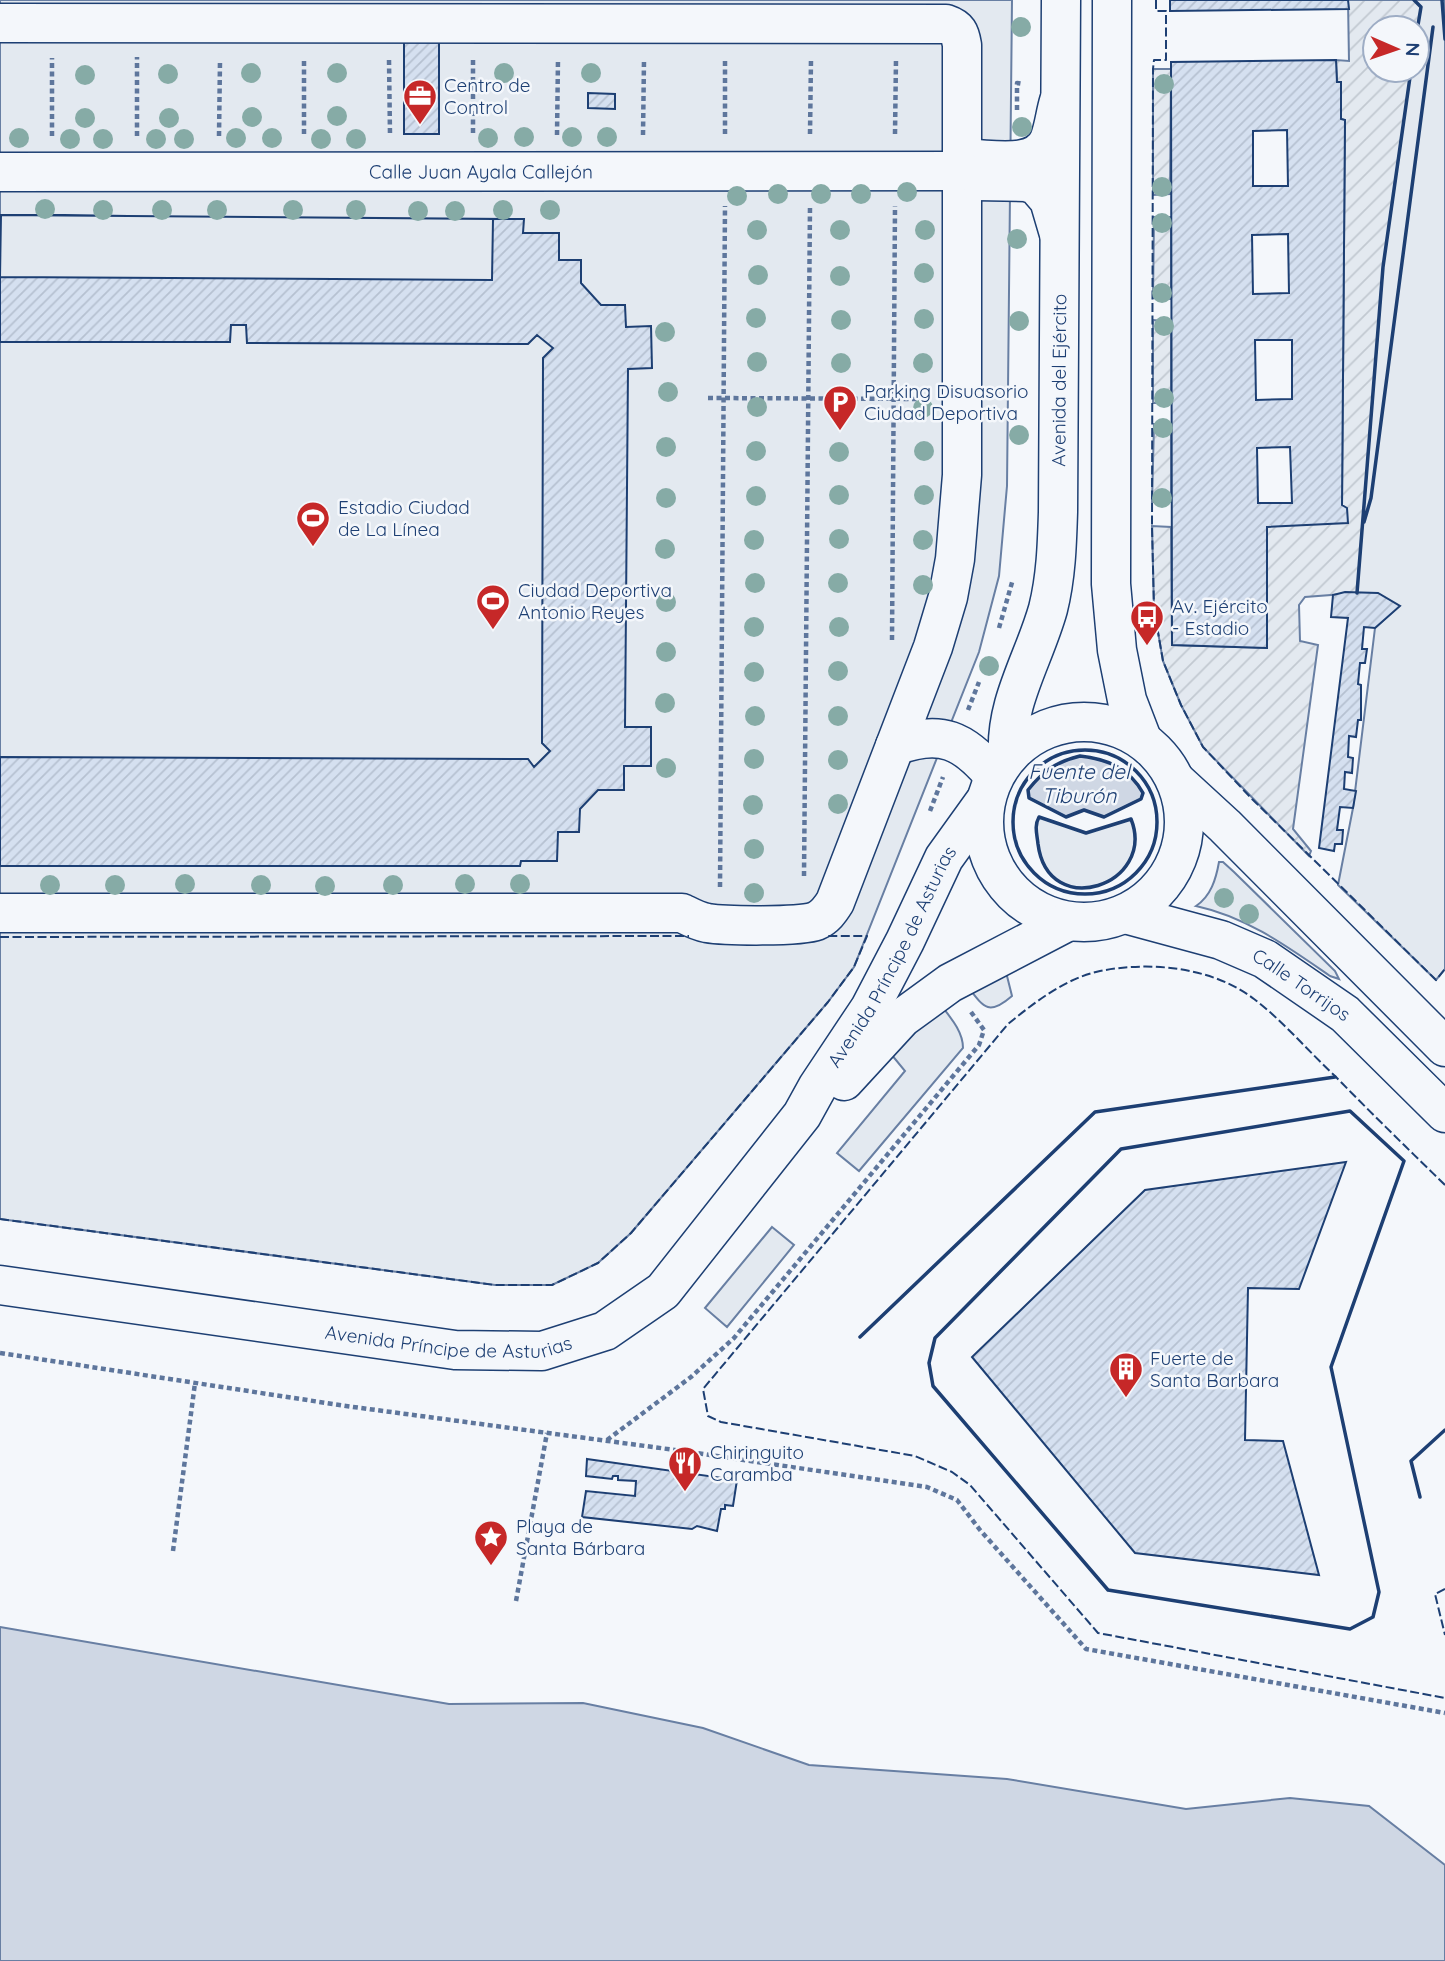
<svg xmlns="http://www.w3.org/2000/svg" width="1445" height="1961" font-family="Quicksand,sans-serif">
	<defs>
		<pattern id="garden-furrows" width="10" height="10" patternUnits="userSpaceOnUse" patternTransform="scale(1.75)"><rect width="10" height="10" fill="#e3e9f0"/><path d="M-1 1l2-2M0 10L10 0M9 11l2-2" fill="none" stroke="#c2c9d1"/></pattern>
		<pattern id="building-hatch" width="6" height="6" patternUnits="userSpaceOnUse" patternTransform="scale(1.75)"><rect width="6" height="6" fill="#d5e0f0"/><path d="M-1 1l2-2M0 6l6-6M5 7l2-2" fill="none" stroke="#b6c1d1"/></pattern>
	</defs>
	<rect width="100%" height="100%" fill="#f4f7fb"/>
	<path fill="#e3e9f0" stroke="#687fa3" stroke-width="2" d="M0,0h1012l-5,486 -8,90 -20,76 -125,315 -26,35 -197,231 -33,30 -46,22h-57l-495,-66z
		M1414,0h31v969l-9,11 -98,-95 15,-77 22,-180 24,-22 -42,-13 26,-326 28,-197h6v-39l3,-24z
		M1039,817l47,16 45,-14c26,66 -83,103 -93,25 -1,-10 -4,-18 1,-27z
		M1219,862h4l11,10 101,99 4,8 -9,-3c-42,-29 -83,-59 -134,-70 15,-10 20,-27 23,-44z
		M1006,972l6,24c-23,20 -28,12 -44,-9z
		M940,1004c10,13 23,27 23,44l-104,123 -22,-18 68,-82 -14,-17z
		M772,1227l22,18 -67,82 -22,-19z"/>
	<path fill="url(#garden-furrows)" stroke="#687fa3" stroke-width="2" d="M1348,0h66l7,7 -4,24v-3h-42v42h36l-28,197 -26,326 -52,4 -6,8 1,36 18,4 -25,184 18,22 -2,5 -106,-109 -22,-42 -18,-44 -9,-52 -2,-83 19,1 1,118 95,3v-121l75,-22 3,-385 -4,-1v-36l-4,-1 -1,-22 13,1z
		M1153,69h18l-1,125 -17,1z
		M1154,217h17v82l-18,-1z
		M1153,320l18,2v81h-18z
		M1154,424l17,1v77h-19z"/>
	<path fill="#cfd7e4" stroke="#687fa3" stroke-width="2" d="M1080,756c27,3 49,12 63,37l-2,6 -37,18 -20,-7 -18,7 -37,-19 -1,-8c15,-19 28,-28 52,-34z
		M0,1627l449,77 134,-1 120,25 106,37 198,14 179,30 104,-11 79,8 76,59v96h-1445z"/>
	<path fill="url(#building-hatch)" stroke="#1d3f73" stroke-width="2" fill-rule="evenodd" d="M1170,0h178l1,9 -179,2z
		M404,41l35,1v92h-35z
		M1336,60l1,22h4v37l4,1 -3,385 5,3 1,15 -81,4v121l-95,-3 -1,-583zM1287,130l1,56h-35v-55zM1288,234l1,59 -36,1 -1,-59zM1255,340h37v59l-36,1zM1290,447l2,56h-34l-1,-55z
		M588,93l27,1v15l-27,-1z
		M0,215l524,4 -1,14h36v27h22v23l20,22h24l1,22 25,-1 1,42 -24,1 -3,358h26v39h-27v24h-26l-18,19 -1,23h-21l-1,29h-36l-1,5h-520v-109l528,2 6,8 16,-16 -8,-8 1,-385 10,-10 -16,-13 -9,9 -281,-1 -1,-18h-15l-1,17h-230z
		M1,215l492,4 -1,61 -492,-3z
		M1345,592l33,1 22,13 -25,22 -11,-1 -2,22h5l-2,14h-5l-2,21 3,1v35h-3l-2,17 -7,-1 -1,21 5,1 -1,15 -7,-1 -1,17 12,2 -3,17 -13,-1 -3,23h6l-1,14h-7l-1,7 -15,-3 29,-230 -17,-1 2,-22z
		M1346,1162l-47,127 -51,-1 -3,152 38,1 36,134 -184,-22 -163,-196 173,-167z
		M587,1459l150,21 -4,26 -8,-1v4h-4l-4,22 -20,-5 -5,3 -110,-12 4,-26 49,5 1,-15 -18,-1v-4h-5l-1,3 -26,-3z"/>
	<g fill="none" stroke-linecap="round" stroke-linejoin="round">
		<g stroke="#1d3f73" stroke-width="41">
			<g id="minor">
				<path d="M0,23l946,1c12,4 14,9 16,21v430l-7,84 -7,38 -15,50 -98,255c-5,8 -10,15 -19,19 -16,6 -91,5 -109,2 -10,-2 -17,-6 -25,-10h-682"/>
				<path d="M1059,101c-4,13 -5,27 -10,39 -11,27 -51,20 -73,19l-14,12 14,10 50,1 10,3 13,15 10,34"/>
				<path id="s1" d="M0,172l962,-1"/>
				<path d="M895,746c46,-17 69,-6 99,30"/>
			</g>
		</g>
		<g stroke="#1d3f73" stroke-width="41">
			<g id="major">
				<path d="M1112,0l-1,584 6,66 10,50 15,39"/>
				<circle cx="1084" cy="822" r="100"/>
				<path id="s2" d="M1008,755c-3,-53 26,-96 40,-146 8,-32 9,-64 10,-97l3,-512"/>
				<path d="M1176,781l49,45 220,221"/>
				<path id="s3" d="M1125,914l96,26 44,19 80,55 100,99"/>
				<path d="M844,1081l58,-63 48,-35 117,-61"/>
				<path id="s4" d="M0,1285l455,65 87,1 63,-20 58,-40 139,-176 16,-29 52,-78 35,-67 39,-83 41,-57"/>
			</g>
		</g>
		<path stroke="#5e769c" stroke-width="4.5" stroke-dasharray="5 3.5" stroke-linecap="butt" d="M389,60l1,75
			M473,60v76
			M304,61v75
			M1017,110v-27l6,1
			M725,134v-75
			M810,134l1,-75
			M895,134l1,-75
			M557,135l1,-76
			M643,135l1,-75
			M52,136v-78
			M137,136v-79
			M219,136l1,-75
			M708,398l220,1
			M999,628l14,-49
			M892,640l3,-434
			M968,710l11,-28
			M930,811l13,-34
			M804,876l6,-670
			M720,887l5,-681
			M0,1353l346,53 344,46 237,35 30,13 23,30 106,119 359,64
			M607,1440l84,-63 43,-39 245,-293 5,-15 -13,-18
			M173,1551l22,-168
			M516,1601l31,-168"/>
		<use href="#minor" stroke="#f4f7fb" stroke-width="38"/>
		<use href="#major" stroke="#f4f7fb" stroke-width="38"/>
		<path stroke="#1d3f73" stroke-width="2" stroke-dasharray="9 3.5" stroke-linecap="butt" d="M1156,0v11h10v49h-12l-1,9 -1,457 2,83 9,52 18,44 22,42 49,52 184,181 9,-11
			M0,937l689,-1
			M1445,1185c-37,-36 -74,-72 -110,-109 -27,-25 -52,-55 -81,-77 -42,-32 -103,-38 -154,-28 -34,7 -65,31 -92,53l-305,365 5,27 13,6 194,34 37,16 18,13 128,148 347,65
			M0,1219l495,66h57l46,-22 33,-30 197,-231 26,-35 13,-31h-41
			M1445,1589l-10,5 10,41"/>
		<path stroke="#1d3f73" stroke-width="3.5" d="M1414,0l7,7 -4,24
			M1442,0l3,39
			M1364,522l7,-24 62,-471
			M1357,593l26,-326 28,-197
			M1013 822a72 72 0 1 1 144 0a72 72 0 1 1-144 0Z
			M1080,756c27,3 49,12 63,37l-2,6 -37,18 -20,-7 -18,7 -37,-19 -1,-8c15,-19 28,-28 52,-34z
			M1039,817l47,16 45,-14c26,66 -83,103 -93,25 -1,-10 -4,-18 1,-27z
			M1350,1111l54,50 -73,206 48,225 -6,25 -23,12 -242,-39 -175,-204 -4,-23 6,-25 186,-189z
			M860,1337l235,-225 240,-35
			M1420,1497l-9,-36 34,-31"/>
	</g>
	<g fill="#86aba6">
		<circle cx="1021" cy="27" r="10"/>
		<circle cx="251" cy="73" r="10"/>
		<circle cx="337" cy="73" r="10"/>
		<circle cx="504" cy="73" r="10"/>
		<circle cx="591" cy="73" r="10"/>
		<circle cx="168" cy="74" r="10"/>
		<circle cx="85" cy="75" r="10"/>
		<circle cx="1164" cy="84" r="10"/>
		<circle cx="337" cy="116" r="10"/>
		<circle cx="252" cy="117" r="10"/>
		<circle cx="85" cy="118" r="10"/>
		<circle cx="169" cy="118" r="10"/>
		<circle cx="1022" cy="127" r="10"/>
		<circle cx="524" cy="137" r="10"/>
		<circle cx="572" cy="137" r="10"/>
		<circle cx="607" cy="137" r="10"/>
		<circle cx="19" cy="138" r="10"/>
		<circle cx="236" cy="138" r="10"/>
		<circle cx="272" cy="138" r="10"/>
		<circle cx="488" cy="138" r="10"/>
		<circle cx="70" cy="139" r="10"/>
		<circle cx="103" cy="139" r="10"/>
		<circle cx="156" cy="139" r="10"/>
		<circle cx="184" cy="139" r="10"/>
		<circle cx="321" cy="139" r="10"/>
		<circle cx="356" cy="139" r="10"/>
		<circle cx="1162" cy="187" r="10"/>
		<circle cx="907" cy="192" r="10"/>
		<circle cx="778" cy="194" r="10"/>
		<circle cx="821" cy="194" r="10"/>
		<circle cx="861" cy="194" r="10"/>
		<circle cx="737" cy="196" r="10"/>
		<circle cx="45" cy="209" r="10"/>
		<circle cx="103" cy="210" r="10"/>
		<circle cx="162" cy="210" r="10"/>
		<circle cx="217" cy="210" r="10"/>
		<circle cx="293" cy="210" r="10"/>
		<circle cx="356" cy="210" r="10"/>
		<circle cx="503" cy="210" r="10"/>
		<circle cx="550" cy="210" r="10"/>
		<circle cx="418" cy="211" r="10"/>
		<circle cx="455" cy="211" r="10"/>
		<circle cx="1162" cy="223" r="10"/>
		<circle cx="757" cy="230" r="10"/>
		<circle cx="840" cy="230" r="10"/>
		<circle cx="925" cy="230" r="10"/>
		<circle cx="1017" cy="239" r="10"/>
		<circle cx="924" cy="273" r="10"/>
		<circle cx="758" cy="275" r="10"/>
		<circle cx="840" cy="276" r="10"/>
		<circle cx="1162" cy="293" r="10"/>
		<circle cx="756" cy="318" r="10"/>
		<circle cx="924" cy="319" r="10"/>
		<circle cx="841" cy="320" r="10"/>
		<circle cx="1019" cy="321" r="10"/>
		<circle cx="1164" cy="326" r="10"/>
		<circle cx="665" cy="332" r="10"/>
		<circle cx="757" cy="362" r="10"/>
		<circle cx="841" cy="363" r="10"/>
		<circle cx="923" cy="363" r="10"/>
		<circle cx="668" cy="392" r="10"/>
		<circle cx="1164" cy="398" r="10"/>
		<circle cx="757" cy="407" r="10"/>
		<circle cx="842" cy="408" r="10"/>
		<circle cx="923" cy="408" r="10"/>
		<circle cx="1163" cy="428" r="10"/>
		<circle cx="1019" cy="435" r="10"/>
		<circle cx="666" cy="447" r="10"/>
		<circle cx="756" cy="451" r="10"/>
		<circle cx="924" cy="451" r="10"/>
		<circle cx="839" cy="452" r="10"/>
		<circle cx="839" cy="495" r="10"/>
		<circle cx="924" cy="495" r="10"/>
		<circle cx="756" cy="496" r="10"/>
		<circle cx="666" cy="498" r="10"/>
		<circle cx="1162" cy="498" r="10"/>
		<circle cx="839" cy="539" r="10"/>
		<circle cx="754" cy="540" r="10"/>
		<circle cx="923" cy="540" r="10"/>
		<circle cx="665" cy="549" r="10"/>
		<circle cx="755" cy="583" r="10"/>
		<circle cx="838" cy="583" r="10"/>
		<circle cx="923" cy="585" r="10"/>
		<circle cx="666" cy="602" r="10"/>
		<circle cx="754" cy="627" r="10"/>
		<circle cx="839" cy="627" r="10"/>
		<circle cx="666" cy="652" r="10"/>
		<circle cx="989" cy="666" r="10"/>
		<circle cx="838" cy="671" r="10"/>
		<circle cx="754" cy="672" r="10"/>
		<circle cx="665" cy="703" r="10"/>
		<circle cx="755" cy="716" r="10"/>
		<circle cx="838" cy="716" r="10"/>
		<circle cx="754" cy="759" r="10"/>
		<circle cx="838" cy="760" r="10"/>
		<circle cx="666" cy="768" r="10"/>
		<circle cx="838" cy="804" r="10"/>
		<circle cx="753" cy="805" r="10"/>
		<circle cx="754" cy="849" r="10"/>
		<circle cx="185" cy="884" r="10"/>
		<circle cx="465" cy="884" r="10"/>
		<circle cx="520" cy="884" r="10"/>
		<circle cx="50" cy="885" r="10"/>
		<circle cx="115" cy="885" r="10"/>
		<circle cx="261" cy="885" r="10"/>
		<circle cx="393" cy="885" r="10"/>
		<circle cx="325" cy="886" r="10"/>
		<circle cx="754" cy="893" r="10"/>
		<circle cx="1224" cy="898" r="10"/>
		<circle cx="1249" cy="914" r="10"/>
	</g>
	<defs>
		<g id="office-pin" transform="scale(1.75)"><path d="M0 17L-7.5 6A9.5 9.5 0 1 1 7.5 6Z" fill="#c62828" stroke="#f4f7fb"/><path d="M-6-3h4V-5.5h4V-3h4V5H-6ZM-1-4.5V-3h2v-1.5ZM-6 0V1H6V0Z" fill="#fff"/></g>
		<g id="parking-pin" transform="scale(1.75)"><path d="M0 17L-7.5 6A9.5 9.5 0 1 1 7.5 6Z" fill="#c62828" stroke="#f4f7fb"/><path d="M-3.5-5.5H1a3.5 3.5 0 0 1 0 7H-1V5.5H-3.5ZM-1-3.4V-.6H.8a1.4 1.4 0 0 0 0-2.8Z" fill="#fff"/></g>
		<g id="stadium-pin" transform="scale(1.75)"><path d="M0 17L-7.5 6A9.5 9.5 0 1 1 7.5 6Z" fill="#c62828" stroke="#f4f7fb"/><path d="M0-5a6.5 5 0 1 0 0 10a6.5 5 0 1 0 0-10ZM-3.5-1.8h7v3.6h-7Z" fill="#fff"/></g>
		<g id="bus-pin" transform="scale(1.75)"><path d="M0 17L-7.5 6A9.5 9.5 0 1 1 7.5 6Z" fill="#c62828" stroke="#f4f7fb"/><path d="M-5-6H5V4H4V6H2V4H-2V6H-4V4H-5ZM-3.5-4V0h7V-4ZM-3.5 1.2v1.5H-2V1.2ZM2 1.2v1.5H3.5V1.2Z" fill="#fff"/></g>
		<g id="building-pin" transform="scale(1.75)"><path d="M0 17L-7.5 6A9.5 9.5 0 1 1 7.5 6Z" fill="#c62828" stroke="#f4f7fb"/><path d="M-4-6H4V6H1V3H-1V6H-4ZM-2.5-4.3h1.7v1.8h-1.7ZM.8-4.3h1.7v1.8H.8ZM-2.5-1h1.7V.8h-1.7ZM.8-1h1.7V.8H.8Z" fill="#fff"/></g>
		<g id="restaurant-pin" transform="scale(1.75)"><path d="M0 17L-7.5 6A9.5 9.5 0 1 1 7.5 6Z" fill="#c62828" stroke="#f4f7fb"/><path d="M-5-6h1v4h1v-4h1v4h1v-4h1v5L-1.5 .5V6h-2V.5L-5-1ZM5-6V6H3V1.5H1.5Q1.5-4 5-6Z" fill="#fff"/></g>
		<g id="sight-pin" transform="scale(1.75)"><path d="M0 17L-7.5 6A9.5 9.5 0 1 1 7.5 6Z" fill="#c62828" stroke="#f4f7fb"/><path d="M0-6L1.8-2.2L6-1.7L2.9 1.2L3.7 5.4L0 3.3L-3.7 5.4L-2.9 1.2L-6-1.7L-1.8-2.2Z" fill="#fff"/></g>
	</defs>
	<g fill-rule="evenodd">
		<use href="#office-pin" x="420" y="96"/>
		<use href="#parking-pin" x="840" y="402"/>
		<use href="#stadium-pin" x="313" y="518"/>
		<use href="#stadium-pin" x="493" y="601"/>
		<use href="#bus-pin" x="1147" y="617"/>
		<use href="#building-pin" x="1126" y="1369"/>
		<use href="#restaurant-pin" x="685" y="1463"/>
		<use href="#sight-pin" x="491" y="1537"/>
	</g>
	<g text-anchor="middle" stroke-width="5" stroke-linejoin="round" paint-order="stroke">
		<g font-size="19" fill="#1d3f73" stroke="#f4f7fb" text-anchor="start">
			<text x="444" y="92">Centro de<tspan x="444" dy="22">Control</tspan></text>
			<text x="864" y="398">Parking Disuasorio<tspan x="864" dy="22">Ciudad Deportiva</tspan></text>
			<text x="338" y="514">Estadio Ciudad<tspan x="338" dy="22">de La Línea</tspan></text>
			<text x="518" y="597">Ciudad Deportiva<tspan x="518" dy="22">Antonio Reyes</tspan></text>
			<text x="1172" y="613">Av. Ejército<tspan x="1172" dy="22">- Estadio</tspan></text>
			<text x="1150" y="1365">Fuerte de<tspan x="1150" dy="22">Santa Barbara</tspan></text>
			<text x="710" y="1459">Chiringuito<tspan x="710" dy="22">Caramba</tspan></text>
			<text x="516" y="1533">Playa de<tspan x="516" dy="22">Santa Bárbara</tspan></text>
		</g>
		<g font-size="19" fill="#1d3f73" stroke="#f4f7fb">
			<text dy="7" stroke="none"><textPath href="#s1" startOffset="481">Calle Juan Ayala Callejón</textPath></text>
			<text dy="7" stroke="none"><textPath href="#s2" startOffset="382">Avenida del Ejército</textPath></text>
			<text dy="7" stroke="none"><textPath href="#s4" startOffset="1090">Avenida Príncipe de Asturias</textPath></text>
			<text dy="7" stroke="none"><textPath href="#s3" startOffset="192">Calle Torrijos</textPath></text>
			<text dy="7" stroke="none"><textPath href="#s4" startOffset="453">Avenida Príncipe de Asturias</textPath></text>
		</g>
		<g font-size="21" font-style="italic" fill="#1d3f73" stroke="#f4f7fb">
			<text x="1079" y="779">Fuente del<tspan x="1079" dy="24">Tiburón</tspan></text>
		</g>
	</g>
	<g transform="translate(1396 49) rotate(92)"><circle r="33" fill="#f4f7fb" stroke="#9eadc5" stroke-width="2"/>
	<path d="M0-5L12 26L0 18L-12 26Z" fill="#c62828"/>
	<text y="-10" font-size="19" font-weight="bold" text-anchor="middle" fill="#1d3f73">N</text>
	</g>
</svg>
